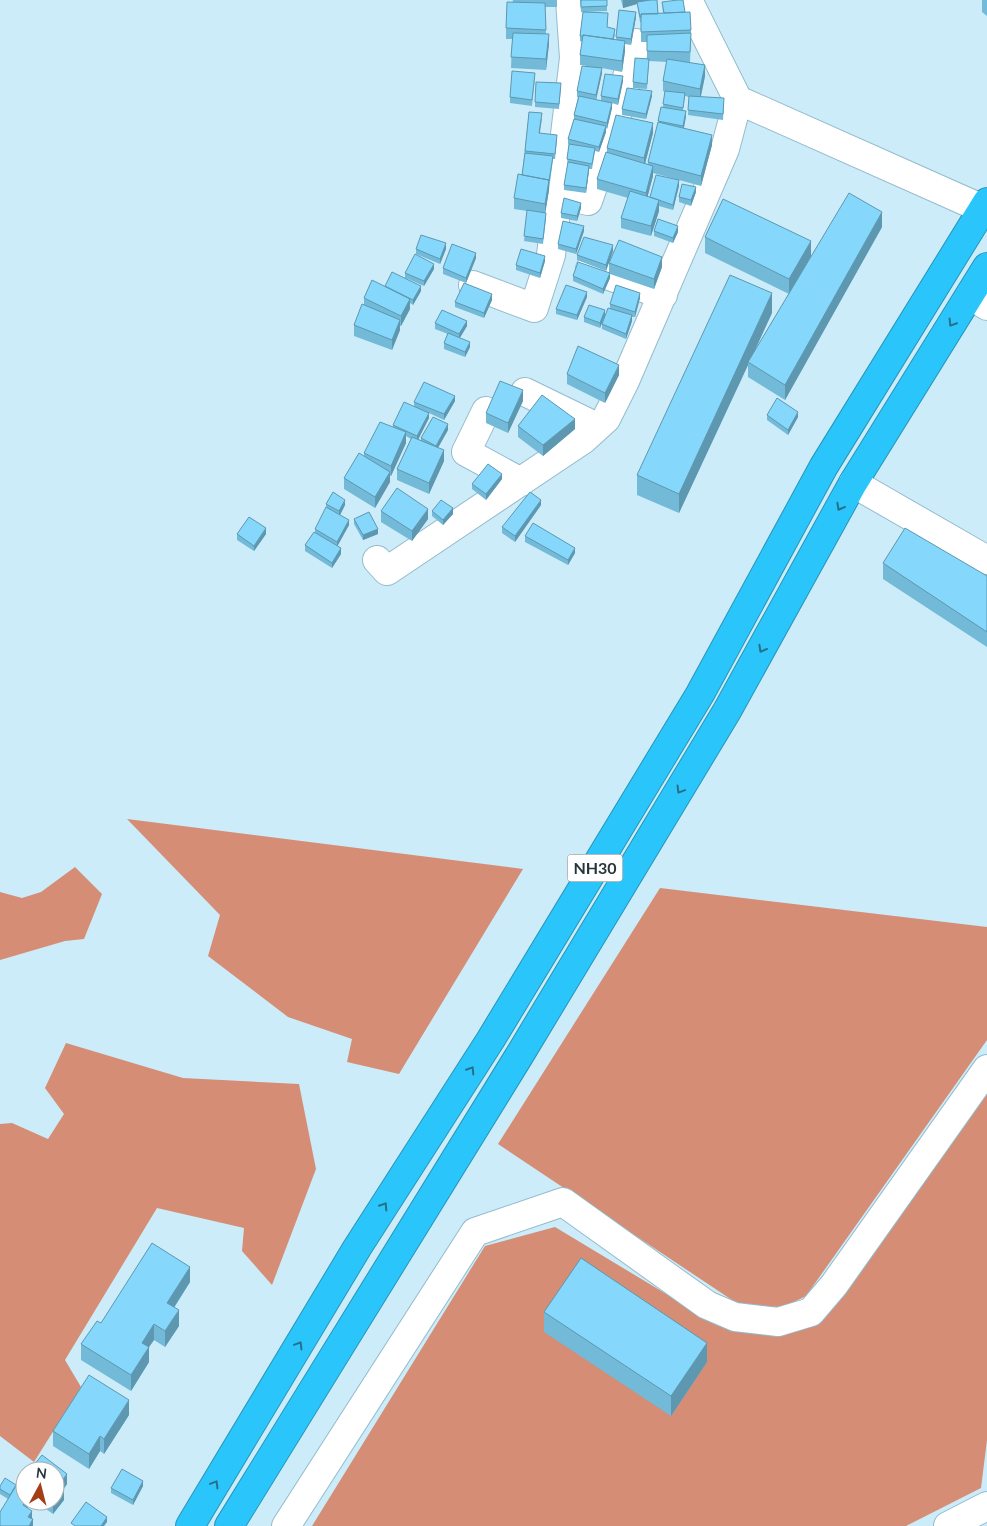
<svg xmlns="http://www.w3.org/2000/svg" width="987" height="1526" font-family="Lato,sans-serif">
	<rect width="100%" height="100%" fill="#ccecfa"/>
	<path fill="#d58d75" d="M127,819l396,50 -124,205 -52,-12 5,-23 -64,-22 -80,-61 12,-41z
		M75,867l27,27 -18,45 -19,2 -65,19v-68l22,6 19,-6z
		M660,888l327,39v113l-181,256 -22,11 -43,-1 -243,-162z
		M66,1043l117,35 116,6 17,85 -44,116 -30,-34 2,-23 -87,-20 -92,152 16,27 -47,75 -34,-26v-312l12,-1 36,16 16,-25 -19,-26z
		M987,1092v348l-6,48 -75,38h-594l173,-280 70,-19 161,97 61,9z"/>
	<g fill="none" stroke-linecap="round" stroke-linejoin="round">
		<g stroke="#94bbcc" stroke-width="30">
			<path id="minor" d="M738,100l245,109
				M558,194l30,7 26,-75 22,-83
				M590,269l73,26
				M473,285l61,23 17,-53 7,-61 16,-136 -4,-58
				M970,295l17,11
				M525,392l72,35
				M486,411l-20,41 55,30
				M853,483l134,77
				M377,560l10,11 197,-132 22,-20 19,-38 100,-232 13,-49 -50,-100
				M286,1526l189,-294 88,-30 144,103 28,12 43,5 33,-10 23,-27 153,-216
				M948,1526l39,-20"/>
		</g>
		<g stroke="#2994b8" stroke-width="30">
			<path id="highway" d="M190,1526l167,-278 134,-209 209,-345 124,-228 163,-264
				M229,1526l290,-470 208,-345 126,-228 134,-216"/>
		</g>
		<use href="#minor" stroke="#fff" stroke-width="28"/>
		<use href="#highway" stroke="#2ac6fb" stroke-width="28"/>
	</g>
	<path fill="#72bad8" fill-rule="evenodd" d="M513,0h44v7h-12l1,27 3,10 -3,26 -35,-2 1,-29h-6v-11z
		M580,0h27v11l-21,1 22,6 -1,9 8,7 -1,5 2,1 3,-30 17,7 -5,28 -6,-1v7l-3,21 -20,-4v5l-6,27 5,1v-5l22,-15 -5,24 -6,-2v5l-5,21 -1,-1v4l-7,20 -4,-1 -3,18h-3l-3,24 -22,-3v-5l4,-20 -1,-6 2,-15h-1v-5l6,-19v-5l4,-18h-1v-6l10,-25 -7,-1v-10l2,-13 -2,-1v-5l3,-24h-2z
		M621,0h36l1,14 5,-1 -1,-11 23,10 6,18v10l-1,22h-5l20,14 -4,21 23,6 -1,17 -35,-5 1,-18 -4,-1 -2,14 3,6 -2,12 28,17 -11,41 -22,-6v6l-6,24 -14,-4v5l-8,25 -30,-8v-10l7,-20 -31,-9v-10l10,-27v-4l46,-15 -8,30 3,1v-2l15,-55 2,-15 -2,-1v-10l4,-19 -18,-1 -2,28 -14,-1v-6l14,-23v-17h-6v-20h-1l-3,-18 -14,4zM653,173l26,7 -29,17h-3l6,-21z
		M982,0h5v16l-5,-4z
		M535,78l-3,28 -22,-3v-6z
		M561,88l-2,21 -24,-2v-5z
		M652,96l-6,23 -24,-4v-6z
		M529,112l13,7 -2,14 17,7 -2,19h-2l-4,31 -4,23 1,6 -3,25 -19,-3 3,-30 -13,-2v-11l8,-23z
		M696,192l-5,14 -12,-4v-5z
		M581,208l-4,13 -16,-3v-5z
		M882,227l-97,173 -37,-23v-12l-69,148 -42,-18v-20l135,-162 -19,41 36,-60 -84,-41v-16l106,19 -14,24z
		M584,231l-8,23 -18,-5v-5z
		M654,231l24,1 -5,11 -19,-7z
		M416,249h30l-6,15 -24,-10z
		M613,251l-7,20 -29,-11v-5z
		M476,258l-10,25 -23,-9v-6z
		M545,261l-5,17 -24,-8v-5z
		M609,263l53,4 -8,22 -44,-15v4l-7,16 -30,-13v-5l36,-3z
		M434,269l-10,17 -18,-8 15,13 -8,14 -3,-2v6l-9,17h-1v4l-8,20 -38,-14v-11l10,-21v-6l21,-11 20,-9v-5z
		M587,297l-10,23 -21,-6v-5z
		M640,298l-5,19h-3v4l-6,18 -24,-10v-5l8,-16v-4z
		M492,300l-8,18 -29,-11v-5z
		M605,315l-5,13 -16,-6v-5z
		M435,323l32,3 -7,12 10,9 -5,10 -21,-8v-6l4,-9 -13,-5z
		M567,374l52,1 -14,28 -38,-19z
		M455,401l-11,19 -15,-7v5l-11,21 3,1v-2l27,-8 -10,18 6,13 -15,33 -32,-14v-11l14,-30 -5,-3v7l-15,33h-1v6l-15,26 -31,-19v-11l20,-22v-3l29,-26v-2l21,-19v-4z
		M523,401l-15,32 -22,-10v-10z
		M767,415l31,2 -10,18 -21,-15z
		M518,426l57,3 -32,27 -25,-19z
		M502,479l-16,21 -14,-11v-5z
		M326,504l19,1 -5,10 9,10 -12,21 4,8 -9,14 -27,-17v-6l10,-12v-4l11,-21z
		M541,505l-26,37 -13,-9v-6z
		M381,511l47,8 -16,22 -31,-19z
		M432,511l21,3 -10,11 -11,-9z
		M354,519l24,15 -15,6 -9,-16z
		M237,534h29l-12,17 -17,-11z
		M525,536l50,17 -7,12 -43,-23z
		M883,563l104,13v71l-104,-68z
		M190,1282l-16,26 5,18 -14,21 -11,-7 -5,7v15l-18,29 -50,-31v-16l20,-21z
		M544,1312l163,50 -36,54 -127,-84z
		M129,1415l-25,39 -4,-3 -11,18 -36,-23v-15z
		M55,1471l12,13 -3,5v11l-11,14 -18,-13h20z
		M25,1477v24h4v4l-2,3 5,11 1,7 -25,-27 -8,-5v-8h16l6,4v-9z
		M143,1486l-10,19 -22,-12v-5z"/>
	<path fill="#5d97b0" d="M623,0h28l-28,8z
		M636,12v5l-5,28v-6z
		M549,34v10l-3,26v-11z
		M625,41v10l-3,21v-11z
		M705,65v11l-5,23v-10z
		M602,68v5l-6,27v-5z
		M623,76v5l-5,24v-6z
		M652,91v5l-6,23v-5z
		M612,103v5l-5,21v-6z
		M686,111v5l-3,16v-6z
		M653,123v10l-9,35v-10z
		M606,126v6l-7,20v-5z
		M712,135v10l-11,41v-10z
		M589,166v5l-3,22v-5z
		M653,166v10l-7,27v-10z
		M549,180v10l-4,25v-11z
		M679,180v6l-6,24v-5z
		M696,187v5l-5,14v-6z
		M659,200v11l-8,25v-10z
		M581,203v5l-4,13v-5z
		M882,212v15l-97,173v-15z
		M584,226v5l-8,23v-5z
		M678,226v6l-5,11v-5z
		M811,241v15l-22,38v-15z
		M446,243v6l-6,15v-5z
		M613,245v6l-7,20v-6z
		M476,253v5l-10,25v-5z
		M545,256v5l-5,17v-5z
		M662,257v10l-8,22v-10z
		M434,264v5l-10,17v-5z
		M610,273v5l-7,16v-5z
		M421,286v5l-8,14v-5z
		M587,292v5l-10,23v-5z
		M640,293v5l-5,19v-5z
		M772,293v20l-23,50 -1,-1v3l-69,148v-19z
		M492,294v6l-8,18v-5z
		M410,299v10l-9,17v-10z
		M605,310v5l-5,13v-5z
		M632,315v6l-6,18v-5z
		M400,320v10l-8,20v-10z
		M467,321v5l-8,13v-5z
		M470,342v5l-5,10v-5z
		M619,365v10l-14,28v-10z
		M523,390v11l-15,32v-10z
		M455,396v5l-11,19v-6z
		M798,412v5l-10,18v-5z
		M429,413v5l-12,24v-6z
		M575,419v10l-32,27v-11z
		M448,424v6l-12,21v-5z
		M406,432v11l-15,33v-10z
		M444,450v11l-15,33v-11z
		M390,472v10l-15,26v-11z
		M502,474v5l-16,21v-6z
		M345,500v5l-6,12v-6z
		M541,500v5l-26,37v-6z
		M453,508v6l-10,11v-5z
		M428,509v10l-16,22v-10z
		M349,520v5l-12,22v-5z
		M266,528v6l-12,17v-5z
		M378,529v5l-15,6v-5z
		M341,548v6l-9,14v-5z
		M575,548v5l-7,12v-5z
		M190,1267v15l-23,36v-15z
		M179,1310v16l-14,21v-16z
		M154,1324v16l-5,7v15l-18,29v-16l11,-32z
		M707,1343v19l-36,54v-20z
		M129,1400v15l-25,39v-15z
		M100,1436v15l-11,18v-15z
		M67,1474v10l-9,12v-10z
		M143,1481v5l-10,19v-5z
		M64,1490v10l-11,14v-10z
		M25,1501h4v4l-6,10v-10z
		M32,1511v10l1,-2v7h-5v-9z
		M107,1517v5l-3,4h-3z"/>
	<path fill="#85d8fb" stroke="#5d97b0" d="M581,0h26v6l-26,1z
		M651,0h6l1,14h-17v3h-1l-3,-15z
		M678,0h5l2,12 -21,1 -2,-11z
		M507,2l38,1 1,27 -40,-2z
		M619,10l17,2 -5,27 -15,-2z
		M583,12l25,1 -1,14 8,2 -2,10 -30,-4v1h-3z
		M690,12l1,18 -50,2v-18z
		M513,33l36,1 -3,25 -35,-2z
		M691,33l-1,19 -43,-1v-16z
		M583,35l42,6 -3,20 -42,-6z
		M635,58l14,1 -2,25 -14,-2z
		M667,59l38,6 -5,24 -37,-8z
		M582,66l20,2 -6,27 -19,-4z
		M512,71l23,2 -3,27 -22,-3z
		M605,74l18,2 -5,23 -17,-3z
		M536,82l25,1 -2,21 -24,-2z
		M627,88l25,3 -6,23 -24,-5z
		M665,91l20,2 -2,15 -20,-4z
		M579,96l33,7 -5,20 -33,-8z
		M689,96l35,2 -1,16 -35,-4z
		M661,107l25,4 -3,15 -25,-5z
		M529,112l13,1 -3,20 18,2 -2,19 -30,-3z
		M616,115l37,8 -9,35 -37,-10z
		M574,119l32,7 -7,21 -31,-8z
		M658,122l54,13 -11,41 -53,-14z
		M569,144l26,4 -3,16 -25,-5z
		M606,152l47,14 -7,27 -49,-14z
		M525,153l28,3 -4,25v-1l-27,-5z
		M568,162l21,4 -3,22 -22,-3z
		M518,174l31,6 -4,24 -31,-6z
		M656,175l23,5 -6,25 -23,-8z
		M682,184l14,3 -5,13 -12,-3z
		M630,191l29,9 -8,26 -30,-8z
		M849,193l33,19 -97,173 -37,-23z
		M564,198l17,5 -4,13 -16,-3z
		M723,199l88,42 -22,38 -84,-42z
		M527,210l19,3 -3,26 -19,-3z
		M658,219l20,7 -5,12 -19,-7z
		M563,221l21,5 -8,23 -18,-5z
		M421,235l25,8 -6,16 -24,-10z
		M584,237l29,8 -7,20 -29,-10z
		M619,240l43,17 -8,22 -45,-16z
		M452,244l24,9 -10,25 -23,-10z
		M521,249l24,7 -5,17 -24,-8z
		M415,254l19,10 -10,17 -19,-8z
		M578,262l32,11 -7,16 -30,-13z
		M392,272l29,14 -8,14 -28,-14z
		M730,275l42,18 -93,201 -42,-19z
		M372,280l38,19 -9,17 -37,-18z
		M464,283l28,11 -8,19 -29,-11z
		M566,285l21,7 -10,23 -21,-6z
		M616,285l24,8 -5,19 -25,-8z
		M362,304l38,16 -8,20 -38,-15z
		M589,305l16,5 -5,13 -16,-6z
		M608,308l24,7 -6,19 -24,-10z
		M442,310l25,11 -8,13 -24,-11z
		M448,333l22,9 -5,10 -21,-9z
		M578,346l41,19 -14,28 -38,-19z
		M500,381l23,9 -15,33 -22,-10z
		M424,382l31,14 -11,18 -30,-12z
		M542,395l33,24 -32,26 -25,-19z
		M777,398l21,14 -10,18 -21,-15z
		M404,402l25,11 -12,23 -24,-11z
		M433,417l15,7 -12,22 -15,-8z
		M380,422l26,10 -15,34 -27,-13z
		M412,437l32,13 -15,33 -32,-14z
		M359,453l31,19 -15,25 -31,-19z
		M488,464l14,10 -16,20 -14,-10z
		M397,488l31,21 -16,22 -31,-20z
		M333,492l12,8 -6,11 -13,-7z
		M530,492l11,8 -26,36 -13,-9z
		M441,500l12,8 -10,12 -11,-9z
		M326,507l23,13 -12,22 -22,-13z
		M369,512l9,17 -15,6 -9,-16z
		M249,517l17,11 -12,18 -17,-12z
		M533,523l42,25 -7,12 -43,-24z
		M905,528l82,48v56l-104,-69z
		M314,532l27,16 -9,15 -27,-18z
		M152,1243l38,24 -23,36 12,7 -14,21 -11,-7 -12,19 7,4 -18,28 -50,-31 16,-23 4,2z
		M581,1258l126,85 -36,53 -127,-84z
		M89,1375l40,25 -25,39 -4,-3 -11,18 -36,-23z
		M42,1455l25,19 -9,12 6,4 -11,14 -4,-3h6v-30h-26z
		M122,1469l21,12 -10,19 -22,-12z
		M25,1477v6l-3,-2z
		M5,1478l11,7 -6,10 -10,-6v-3z
		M16,1486l9,6v9l-2,4 9,6 -4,6 5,2 -4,7h-29v-14z
		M86,1502l21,15 -6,9h-26l-4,-3z"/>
	<defs><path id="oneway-chevron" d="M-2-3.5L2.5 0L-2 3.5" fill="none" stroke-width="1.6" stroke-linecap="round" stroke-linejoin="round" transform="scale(1.25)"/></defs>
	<g stroke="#287089">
		<use href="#oneway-chevron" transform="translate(952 323) rotate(122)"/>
		<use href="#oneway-chevron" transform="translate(840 507) rotate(119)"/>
		<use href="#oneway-chevron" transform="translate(762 649) rotate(119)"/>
		<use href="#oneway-chevron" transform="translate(680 790) rotate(121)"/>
		<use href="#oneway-chevron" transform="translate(471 1070) rotate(-57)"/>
		<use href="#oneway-chevron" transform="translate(384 1206) rotate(-57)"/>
		<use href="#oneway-chevron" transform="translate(299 1345) rotate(-59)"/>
		<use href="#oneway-chevron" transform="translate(215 1484) rotate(-59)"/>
	</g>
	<g text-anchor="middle" stroke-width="4" stroke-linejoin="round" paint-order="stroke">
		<rect fill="#fff" stroke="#687277" stroke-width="1" x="567.5" y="854.5" width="55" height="27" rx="4"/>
		<g font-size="16" font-weight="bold" fill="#27363d">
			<text x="595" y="874">NH30</text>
		</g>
	</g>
	<g transform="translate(40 1486) rotate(7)"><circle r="24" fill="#ffffff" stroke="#a9afb1"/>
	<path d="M0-4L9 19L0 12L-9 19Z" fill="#a43e17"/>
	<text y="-8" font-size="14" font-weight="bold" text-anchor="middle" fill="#27363d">N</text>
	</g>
</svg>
